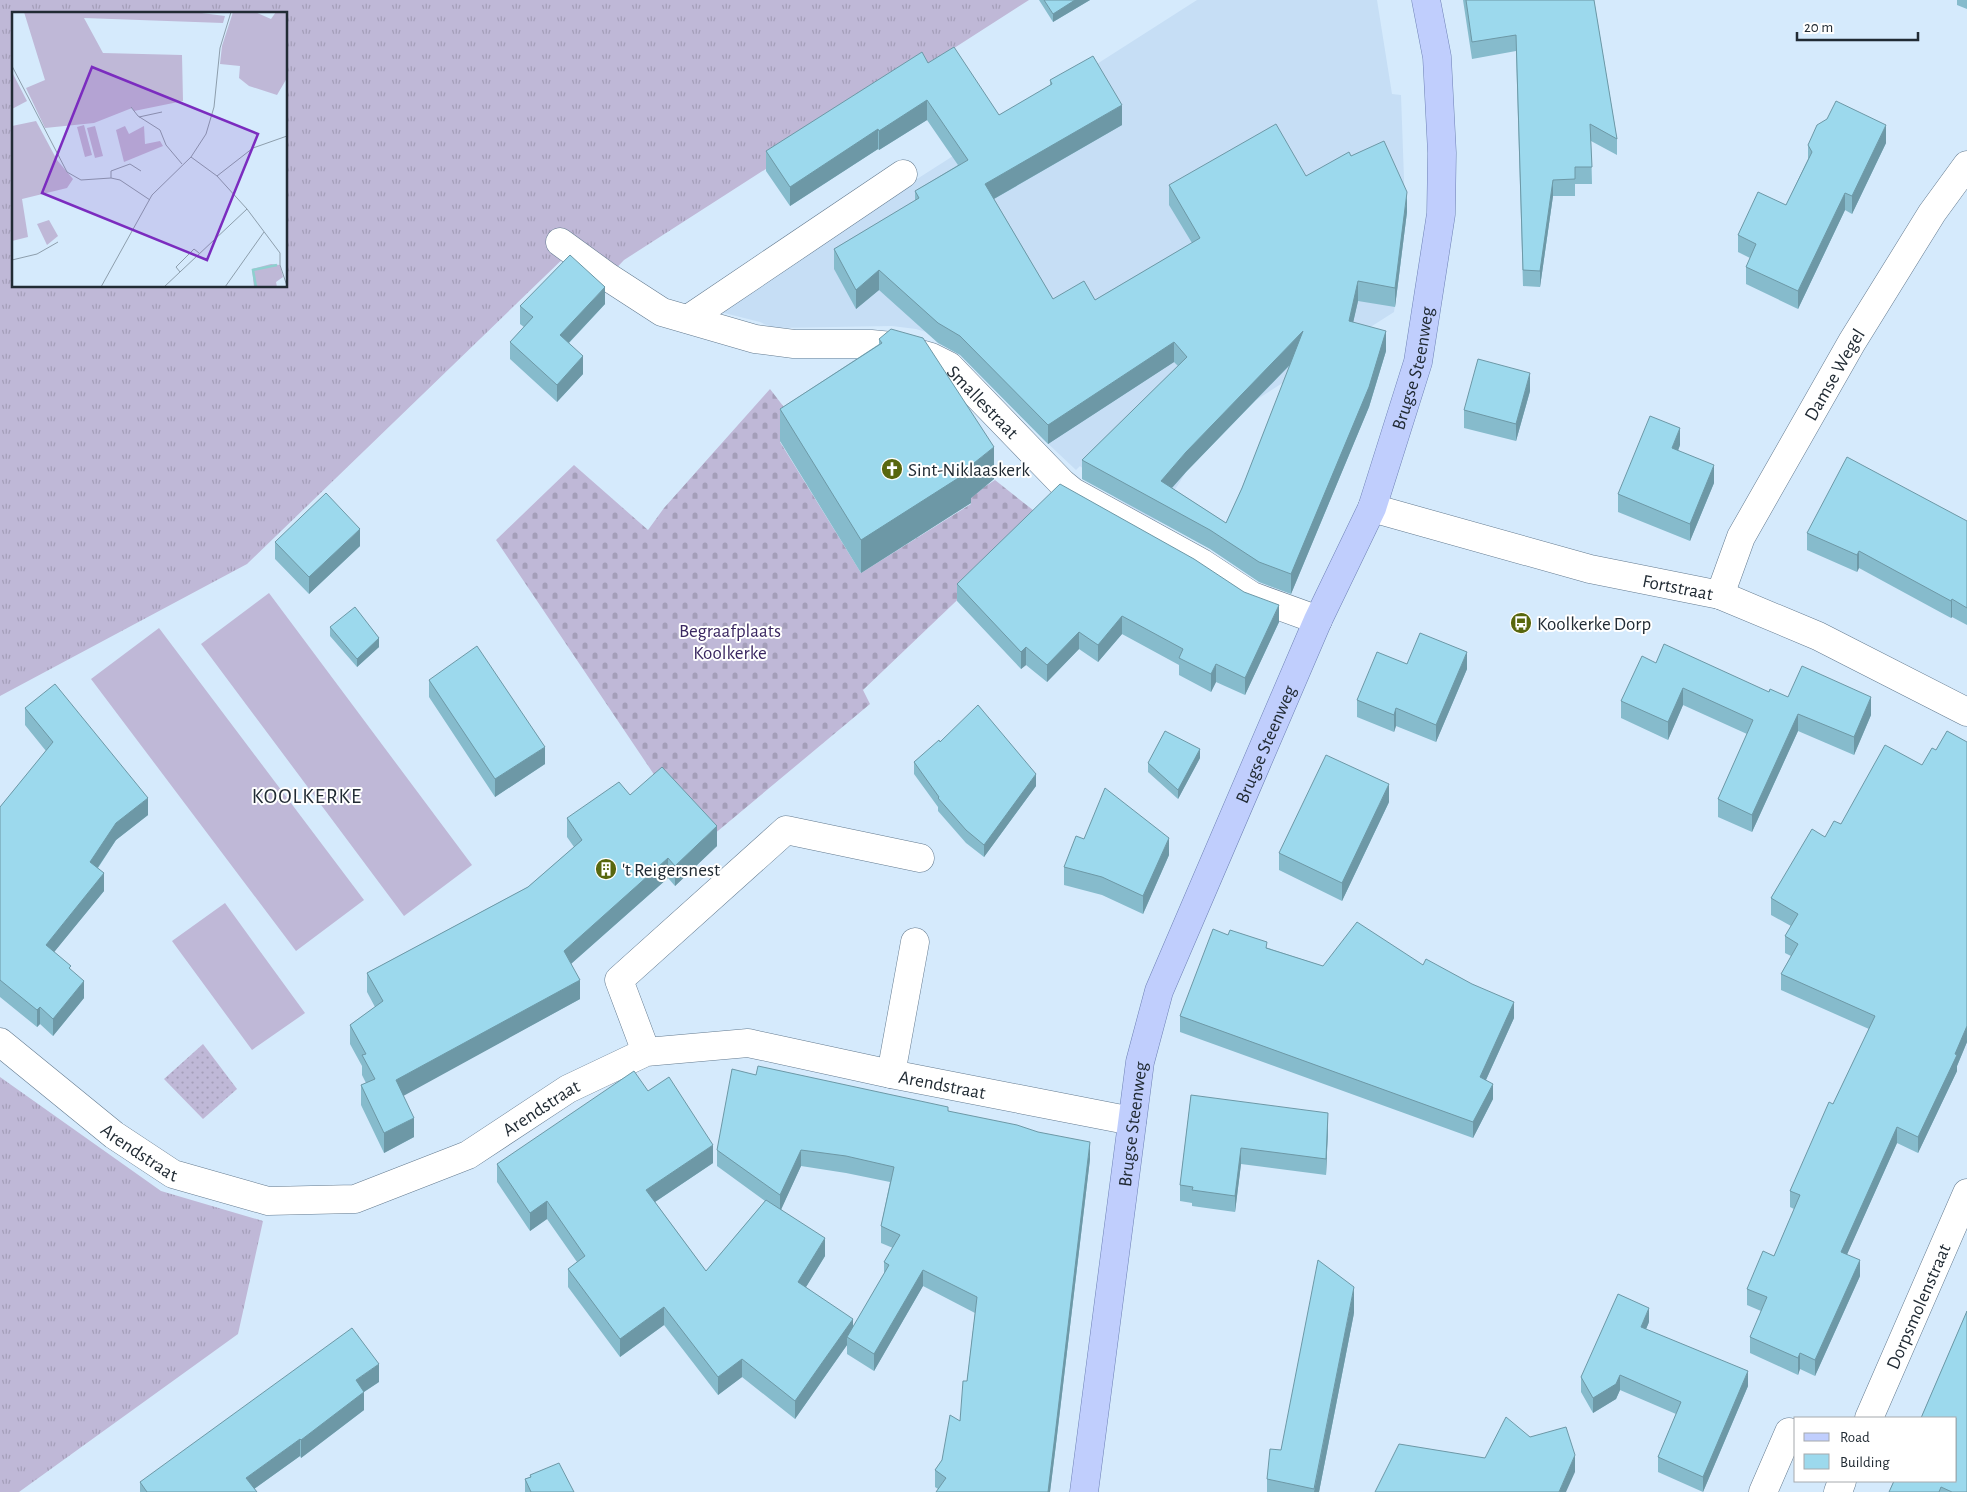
<svg xmlns="http://www.w3.org/2000/svg" width="1967" height="1492" font-family="'Alegreya Sans',sans-serif">
	<defs>
		<pattern id="grass-tufts" width="24" height="20" patternUnits="userSpaceOnUse" patternTransform="scale(1.25)"><rect width="24" height="20" fill="#bfb8d7"/><path d="M3 7l-1-3M5 7V3M7 7l1-3M15 17l-1-3M17 17v-4M19 17l1-3" fill="none" stroke="#a49eb9"/></pattern>
		<pattern id="cemetery-stones" width="16" height="16" patternUnits="userSpaceOnUse" patternTransform="scale(1.25)"><rect width="16" height="16" fill="#bfb8d7"/><path d="M2 7V4a2 2 0 0 1 4 0v3zM10 15v-3a2 2 0 0 1 4 0v3z" fill="#a49eb9"/></pattern>
		<pattern id="park-dots" width="8" height="8" patternUnits="userSpaceOnUse" patternTransform="scale(1.25)"><rect width="8" height="8" fill="#bfb8d7"/><path d="M2 2h.1M6 6h.1" fill="none" stroke="#a49eb9" stroke-width="1.8" stroke-linecap="round"/></pattern>
	</defs>
	<rect width="100%" height="100%" fill="#d5eafc"/>
	<path fill="#c6def5" d="M1197,0h180l15,94 9,1 4,112 -5,63 -6,42 -174,111 -34,49 -32,51 -39,-26 -35,-31 -4,4 -34,-32 3,-4 -77,-78 -35,-22 -17,-5 -24,-3 -119,2 -13,-6 -48,-12z"/>
	<path fill="url(#grass-tufts)" fill-rule="evenodd" d="M0,0h1029l-405,260 -16,17 -36,-27 -325,314 -247,132zM14,14h272v272h-272z
		M0,1077l161,114 102,30 -25,113 -219,158h-19z"/>
	<path fill="url(#cemetery-stones)" d="M770,389l30,39 -20,14 81,131 110,-69 -2,-5 3,-4 23,-15 48,38 -180,172 7,14 -157,131 -60,-62 -157,-233 78,-75 74,65 16,-22z"/>
	<path fill="url(#park-dots)" d="M203,1044l34,45 -34,30 -39,-40z"/>
	<path fill="#bfb8d7" d="M269,593l203,272 -68,51 -203,-272z
		M159,628l205,272 -68,51 -205,-272z
		M225,903l80,110 -53,37 -80,-109z"/>
	<g fill="none" stroke-linecap="round" stroke-linejoin="round">
		<g stroke="#637a8f" stroke-width="29">
			<g id="minor">
				<path id="s1" d="M560,242l48,35 54,35 93,27 39,5h77l21,2 39,11 18,9 113,117 11,9 129,71 50,33 66,24"/>
				<path d="M688,319l215,-145"/>
				<path id="s2" d="M1372,508l218,61 130,26 98,41 149,76"/>
				<path id="s3" d="M1720,595l21,-58 111,-195 80,-129 35,-48"/>
				<path id="s4" d="M0,1042l114,93 59,39 95,27 87,-2 113,-44 100,-66 78,-37 102,-9 143,31 241,47"/>
				<path d="M646,1052l-27,-72 167,-150 134,28"/>
				<path d="M891,1074l24,-132"/>
				<path id="s5" d="M1869,1418l98,-225"/>
				<path d="M1763,1492l26,-60 7,3"/>
				<path d="M1838,1492l4,-11"/>
			</g>
		</g>
		<g stroke="#6d80b5" stroke-width="29">
			<g id="major">
				<path id="s6" d="M1084,1492l56,-430 19,-71 159,-371 54,-112 46,-146 23,-148 1,-61 -5,-96 -11,-57"/>
			</g>
		</g>
		<use href="#minor" stroke="#fff" stroke-width="28"/>
		<use href="#major" stroke="#c0cefd" stroke-width="28"/>
	</g>
	<path fill="#86bbcc" fill-rule="evenodd" d="M1039,0h51l-37,22z
		M1463,0h131l23,139v16l-26,-14 1,43h-17v12h-22l-13,91 -17,-1 -7,-235 -44,8z
		M1957,0h10v9l-10,-4z
		M928,63l71,52 51,-29v-6l72,45 -128,74 59,100 42,1 97,-57 -23,-38v-20l137,-9 45,-20 56,56 -12,95 -37,-6 -5,21 33,29 -17,56 -78,187 -32,-12 -49,-33 -128,-70v-19l96,-94 -4,-4 -126,82 -88,-89 -22,-12 -59,-53 -23,19 -22,-40v-20l81,-48v-10l43,-26 -31,-45 -48,30 -1,-1 -88,57 -24,-35v-20zM1291,364l-49,124 -16,35 -54,-35 14,-16z
		M1886,143l-34,71 -7,-4 -47,99 -52,-25v-17l4,-9 -12,-6v-17l48,-30 22,-46v-14z
		M605,304l-36,39 14,31 -26,28 -47,-43v-17l14,-15 -4,-3v-18z
		M879,339l115,140 -23,19v5l-110,70 -81,-132v-32l99,-65z
		M1530,391l-14,50 -52,-13v-18z
		M1680,445l-2,6 36,32 -24,58 -72,-29v-18z
		M1967,521v104l-15,-8 -1,1 -92,-50 -2,4 -50,-22v-17z
		M275,542l85,4 -51,48 -34,-35z
		M957,584l322,38 -34,73 -29,-13 -5,10 -32,-17v-10l-57,-31 -24,28 -19,-13 -32,33 -21,-17 -5,4 -64,-68z
		M330,627l49,20 -22,20 -27,-31z
		M1656,663l132,34 83,18 -17,40 -56,-24 -46,101 -34,-15v-18l29,-65 -64,-29 -15,35 -47,-22v-17z
		M1407,664l60,5 -31,73 -40,-16 -2,6 -37,-15v-17z
		M429,680l116,84 -50,33 -66,-100z
		M25,708l123,107 -32,25 -18,28 6,23 -50,61 17,18 13,28 -31,38 -13,-12 -3,3 -37,-30v-190l46,-56 -21,-26z
		M940,742l96,44 -52,71 -18,-14 -28,-32v-4l-24,-33v-12z
		M1967,742v300l-10,24v5l-39,82 -21,-10 -50,111 13,22 -45,100 -15,-7 -2,6 -48,-22v-16l11,-26 -14,-6v-16l27,-33 20,-47 -4,-2v-16l43,-87 36,-75 -88,-39v-16l10,-18 -6,-3v-17l6,-10 -20,-11v-17l54,-61 97,-72 14,-15z
		M1200,758l-22,41 -30,-27v-9z
		M630,795l87,51 -42,40 -7,-8 -97,86 9,35 -177,96 11,42 -30,16 -23,-48v-20l5,-2 -4,-8v-9l-12,-22v-19l25,-18 -8,-15v-19l161,-86 46,-40 -7,-10v-19z
		M1389,802l-47,99 -63,-31v-17z
		M1084,839l85,16 -26,59 -41,-19 -38,-10v-18z
		M1228,935l95,31 100,-1 91,53 -28,62 7,19 -20,39 -293,-106v-16z
		M756,1075l192,36 142,48 -34,285 -6,48h-114l2,-3 -3,-2v-17l7,-10 18,-39 7,-40 8,-68 -52,-27 -49,85 -27,-17v-9l-52,74 -53,-42 -24,18 -54,-70 -44,32 -52,-70v-18l9,-7 -30,-43 -17,12 -33,-49v-18l151,-73 65,72 -58,39 51,69 59,-70 -48,-35v-16zM801,1166l45,7 44,9 -9,44v17l12,5 -9,14v12l-31,53 -47,-40 19,-31 -44,-47z
		M1191,1095l137,34 -2,46 -85,-11 -6,48 -43,-6v-3l-12,-2v-16z
		M1967,1311v181h-78z
		M1354,1313l-35,179h-52v-13l14,-29z
		M1649,1322l-3,7 102,57 -45,106 -45,-20v-15l18,-43 -56,-24 -4,9 -23,14 -12,-21v-15z
		M379,1382l-15,10v18l-63,48 -1,-2 -46,33 3,3h-117v-10z
		M530,1475l44,17h-49v-13l5,-2z"/>
	<path fill="#6d98a6" d="M1075,0h15l-37,22v-8z
		M927,100v20l-48,30v-19z
		M1122,105v20l-137,79v-20z
		M1886,125v18l-34,71v-18z
		M878,129v20l-88,57v-19z
		M1553,180v16l-13,91v-16z
		M1407,192v20l-12,95v-19z
		M1845,193v17l-47,99v-18z
		M879,270v20l-23,19v-19z
		M1358,281v20l-9,40v-20z
		M605,287v17l-45,48v-17z
		M1303,331v20l-117,121 -25,28v-19l25,-29z
		M1386,331v20l-17,56 -78,187v-20z
		M1174,342v20l-126,82v-19z
		M583,356v18l-26,28v-17z
		M1530,373v18l-14,50v-17z
		M1680,428v17l-8,21v-18z
		M994,447v32l-23,19v5l-110,70v-33l108,-73z
		M1714,465v18l-24,58v-17z
		M360,529v17l-51,48v-17z
		M1859,551v17l-2,4v-17z
		M1952,599v18l-1,1v-17z
		M1279,605v17l-34,73v-17z
		M1122,616v18l-24,28v-17z
		M1079,632v17l-32,33v-17z
		M379,638v9l-22,20v-8z
		M1026,647v18l-5,4v-17z
		M1467,652v17l-31,73v-17z
		M1216,664v18l-5,10v-18z
		M1683,688v17l-15,35v-18z
		M1871,697v18l-17,40v-18z
		M1396,708v18l-2,6v-17z
		M1798,714v17l-46,101v-17z
		M545,747v17l-50,33v-18z
		M1200,749v9l-22,41v-9z
		M1036,774v12l-52,71v-12z
		M1389,784v18l-47,99v-18z
		M148,798v17l-32,25 -26,39v-17l26,-39z
		M717,826v20l-42,40v-20z
		M1169,838v17l-26,59v-18z
		M668,858v20l-104,92v-19z
		M104,873v18l-58,71v-17z
		M580,980v19l-184,101v-20z
		M84,981v17l-31,38v-17z
		M1514,1002v16l-34,75v-16z
		M40,1007v17l-3,3v-17z
		M1967,1026v16l-10,24v5l-39,82v-16z
		M1493,1084v15l-20,39v-16z
		M1328,1113v16l-2,46v-16z
		M414,1118v19l-30,16v-20z
		M1897,1127v16l-56,125v-16z
		M1090,1142v17l-34,285 -6,48h-2z
		M713,1145v18l-67,45v-18z
		M1241,1148v16l-6,48v-16z
		M801,1150v16l-21,46v-17z
		M547,1201v18l-17,12v-18z
		M825,1238v18l-27,44v-18z
		M1860,1260v16l-45,100v-16z
		M923,1270v16l-49,85v-17z
		M1354,1287v26l-35,179h-5z
		M664,1307v18l-44,32v-18z
		M1649,1308v14l-8,19v-14z
		M853,1319v18h-6v8l-52,74v-18z
		M1800,1353v16l-2,6v-17z
		M742,1359v18l-24,18v-18z
		M379,1364v18l-23,15v-17z
		M1748,1371v15l-45,106v-15z
		M1620,1375v15l-4,9 -23,14v-15z
		M364,1392v18l-63,48v-18z
		M300,1439v17l-50,36 -4,-14z
		M1575,1455v17l-9,20h-7z"/>
	<path fill="#9cd9ed" stroke="#6d98a6" fill-rule="evenodd" d="M1044,0h31l-22,14z
		M1466,0h128l23,139 -27,-15 2,43h-17v12l-22,1 -13,91 -17,-1 -7,-235 -44,7z
		M954,47l45,68 53,-31 -2,-4 43,-24 29,49 -137,79 68,115 31,-18 11,19 105,-62 -31,-53 107,-61 30,52 43,-24 2,4 33,-15 23,51 -12,96 -37,-7 -9,40 37,10 -17,56 -78,187 -32,-12 -49,-32 -128,-70 105,-103 -13,-15 -126,83 -88,-89 -22,-13 -59,-53 -23,20 -22,-41 85,-51 -4,-7 53,-31 -41,-60 -48,31 -1,-2 -88,58 -24,-36 156,-99 6,11zM1303,331l-61,157 -16,35 -65,-42 25,-29z
		M1836,101l50,24 -34,71 -7,-3 -47,98 -52,-24 10,-23 -18,-9 20,-43 28,13 26,-53 -4,-7 9,-20 10,-6z
		M570,255l35,32 -45,48 23,21 -26,29 -47,-43 23,-25 -13,-11z
		M891,329l32,9 71,109 -25,20 2,3 -110,70 -81,-131 102,-66 -3,-4z
		M1478,359l52,14 -14,51 -52,-14z
		M1650,416l30,12 -8,20 42,17 -24,59 -72,-30z
		M1847,457l120,64v87l-15,-9 -1,2 -92,-50 -2,4 -50,-22z
		M1060,484l134,75 50,33 35,13 -34,73 -29,-14 -5,10 -32,-16 4,-9 -61,-33 -24,29 -19,-13 -32,33 -21,-18 -5,5 -64,-68z
		M326,493l34,36 -51,48 -34,-35z
		M355,607l24,31 -22,21 -27,-32z
		M1420,633l47,19 -31,73 -40,-17 -2,7 -37,-15 20,-48 30,12z
		M1664,644l105,48 1,-3 18,8 14,-31 69,31 -17,40 -56,-23 -46,101 -34,-16 35,-79 -70,-32 -15,34 -47,-21 21,-45 14,7z
		M477,646l68,101 -50,32 -66,-99z
		M55,684l93,114 -32,25 -26,39 14,11 -58,72 25,21 -2,2 15,13 -31,38 -13,-12 -3,3 -37,-30v-173l53,-65 -28,-34z
		M978,705l58,69 -52,71 -18,-15 -28,-32 1,-1 -25,-35 25,-22 1,2z
		M1165,731l35,18 -22,41 -30,-27z
		M1947,731l20,11v284l-12,28 2,1 -39,82 -21,-10 -56,125 19,8 -45,100 -15,-7 -2,5 -48,-21 17,-40 -20,-8 16,-38 11,5 26,-61 -10,-4 39,-89 4,2 42,-88 -94,-42 17,-30 -13,-8 13,-22 -27,-16 41,-69 13,8 9,-16 7,3 44,-79 37,20 10,-17 4,2z
		M1326,755l63,29 -47,99 -63,-30z
		M662,767l55,59 -42,40 -7,-8 -104,93 16,29 -184,100 18,38 -30,15 -23,-48 14,-6 -13,-24 4,-1 -16,-29 33,-24 -16,-28 161,-86 54,-47 -15,-22 52,-36 11,13z
		M1105,788l64,50 -26,58 -41,-19 -38,-10 12,-31 8,3z
		M1357,922l66,43 3,-6 46,25 42,18 -34,75 13,7 -20,38 -293,-106 33,-87 15,6 2,-5 37,12 -1,6 57,18z
		M758,1066l190,41v4l69,14 21,7 52,10 -34,285 -8,65h-112l10,-14 -11,-8 7,-10 8,-45 10,6 3,-40h4l10,-84 -54,-27 -49,84 -27,-17 42,-72 -5,-3 16,-27 -19,-9 13,-59 -48,-11 -45,-6 -21,45 -63,-45 15,-81 24,6z
		M634,1071l14,20 21,-14 44,68 -67,45 60,81 60,-71 59,38 -27,44 55,37 -58,82 -53,-42 -24,18 -54,-70 -44,32 -52,-70 17,-13 -38,-55 -17,12 -33,-49z
		M1191,1095l137,18 -2,46 -85,-11 -6,48 -43,-6 1,-3 -13,-2z
		M1318,1260l36,27 -40,202 -47,-10 3,-30 11,1z
		M1618,1294l31,14 -8,19 107,44 -45,106 -45,-20 23,-55 -61,-27 -4,9 -23,14 -12,-21z
		M1967,1311v181h-15l-11,-5 -2,5h-50l5,-11h62v-63h-35z
		M352,1328l27,36 -23,16 8,12 -63,48 -1,-1 -54,39 11,14h-110l-7,-10z
		M1506,1417l24,20 36,-10 9,28 -16,37h-184l24,-48 86,14z
		M559,1463l15,29h-43l-6,-13 6,-2 -1,-2z"/>
	<defs>
		<g id="church-disc" transform="scale(1.125)"><circle r="9.5" fill="#58670e" stroke="#fff"/><path d="M-1.2-6h2.4v3.5h3.3v2.4h-3.3V6h-2.4V-.1h-3.3v-2.4h3.3Z" fill="#fff"/></g>
		<g id="bus-disc" transform="scale(1.125)"><circle r="9.5" fill="#58670e" stroke="#fff"/><path d="M-5-6H5V4H4V6H2V4H-2V6H-4V4H-5ZM-3.5-4V0h7V-4ZM-3.5 1.2v1.5H-2V1.2ZM2 1.2v1.5H3.5V1.2Z" fill="#fff"/></g>
		<g id="building-disc" transform="scale(1.125)"><circle r="9.5" fill="#58670e" stroke="#fff"/><path d="M-4-6H4V6H1V3H-1V6H-4ZM-2.5-4.3h1.7v1.8h-1.7ZM.8-4.3h1.7v1.8H.8ZM-2.5-1h1.7V.8h-1.7ZM.8-1h1.7V.8H.8Z" fill="#fff"/></g>
	</defs>
	<g fill-rule="evenodd">
		<use href="#church-disc" x="892" y="469"/>
		<use href="#bus-disc" x="1521" y="623"/>
		<use href="#building-disc" x="606" y="869"/>
	</g>
	<g text-anchor="middle" stroke-width="4" stroke-linejoin="round" paint-order="stroke">
		<g font-size="19" fill="#212b34" stroke="#fff">
			<text dy="7" stroke="none"><textPath href="#s6" startOffset="1181">Brugse Steenweg</textPath></text>
			<text dy="7" stroke="none"><textPath href="#s3" startOffset="249">Damse Wegel</textPath></text>
			<text dy="7" stroke="none"><textPath href="#s1" startOffset="468">Smallestraat</textPath></text>
			<text dy="7" stroke="none"><textPath href="#s2" startOffset="316">Fortstraat</textPath></text>
			<text dy="7" stroke="none"><textPath href="#s6" startOffset="776">Brugse Steenweg</textPath></text>
			<text dy="7" stroke="none"><textPath href="#s4" startOffset="1032">Arendstraat</textPath></text>
			<text dy="7" stroke="none"><textPath href="#s4" startOffset="612">Arendstraat</textPath></text>
			<text dy="7" stroke="none"><textPath href="#s6" startOffset="371">Brugse Steenweg</textPath></text>
			<text dy="7" stroke="none"><textPath href="#s4" startOffset="178">Arendstraat</textPath></text>
			<text dy="7" stroke="none"><textPath href="#s5" startOffset="122">Dorpsmolenstraat</textPath></text>
		</g>
		<g font-size="19" fill="#212b34" stroke="#fff" text-anchor="start">
			<text x="908" y="476">Sint-Niklaaskerk</text>
			<text x="1537" y="630">Koolkerke Dorp</text>
			<text x="622" y="876">'t Reigersnest</text>
		</g>
		<g font-size="19" fill="#3a2761" stroke="#fff">
			<text x="730" y="637">Begraafplaats<tspan x="730" dy="22">Koolkerke</tspan></text>
		</g>
		<g font-size="21" letter-spacing="1" fill="#212b34" stroke="#fff">
			<text x="307" y="803">KOOLKERKE</text>
		</g>
	</g>
	<g transform="translate(12 12)">
		<rect width="275" height="275" fill="#d5eafc"/>
		<path d="M12,0h170l31,4 -2,7 -139,-5 19,35 79,2 1,46 -49,10 -2,-3 -38,15 -49,5 -19,-40 19,-8zM221,0h22l16,7 5,-7h11v66l-10,17 -28,-9 -10,-8 1,-12 -20,-2 2,-18zM0,60l15,29 -15,8zM24,109l21,39 16,19 -6,9 -45,11 6,38 -16,4v-115zM259,252l9,1 3,12 -7,5 1,5h-23l-2,-18z" fill="#bfb8d7"/>
		<path d="M113,114l4,8 15,-8 1,18 15,-3 3,5 -39,16 -8,-32z" fill="#bfb8d7"/>
		<path d="M37,208l9,16 -11,9 -10,-21z" fill="#bfb8d7"/>
		<path d="M72,113l8,30 -7,2 -8,-30zM83,114l8,30 -8,2 -8,-30z" fill="#bfb8d7"/>
		<path fill="none" stroke="#8dd0cf" stroke-width="2.5" d="M244,275l-3,-17 24,-5"/>
		<path fill="none" stroke="#8d9eac" stroke-width="1" d="M0,54l55,106 14,8 30,-2 9,2 30,20M119,95l7,9 22,14 6,15 16,19M127,105l23,-5M179,145l26,19 30,33 33,44v12l7,21M205,164l36,-28 34,-12M99,166v-7l19,-7 11,7M0,248l25,-6 21,-12M168,260l-4,-5 18,-18 5,4M89,275l51,-92 39,-38 15,-23 8,-27 6,-59 11,-36M152,275l83,-78M213,275l39,-55"/>
		<path fill="#7b2cbf" fill-opacity="0.15" stroke="#7b2cbf" stroke-width="2.5" d="M80,55l166,67 -51,126 -165,-67z"/>
		<rect width="275" height="275" fill="none" stroke="#212b34" stroke-width="2.5"/>
	</g>
	<rect x="1794" y="1417" width="162" height="65" fill="#ffffff" stroke="#a6aaae"/>
	<rect x="1804" y="1433" width="25" height="8" fill="#c0cefd" stroke="#a6aaae"/>
	<text x="1840" y="1442" font-size="15" fill="#212b34">Road</text>
	<rect x="1804" y="1454" width="25" height="15" fill="#9cd9ed" stroke="#a6aaae"/>
	<text x="1840" y="1467" font-size="15" fill="#212b34">Building</text>
	<path d="M1797 32v8h121v-8" fill="none" stroke="#212b34" stroke-width="2.5"/>
	<text x="1804" y="32" font-size="15" fill="#212b34" stroke="#ffffff" stroke-width="4" paint-order="stroke">20 m</text>
</svg>
